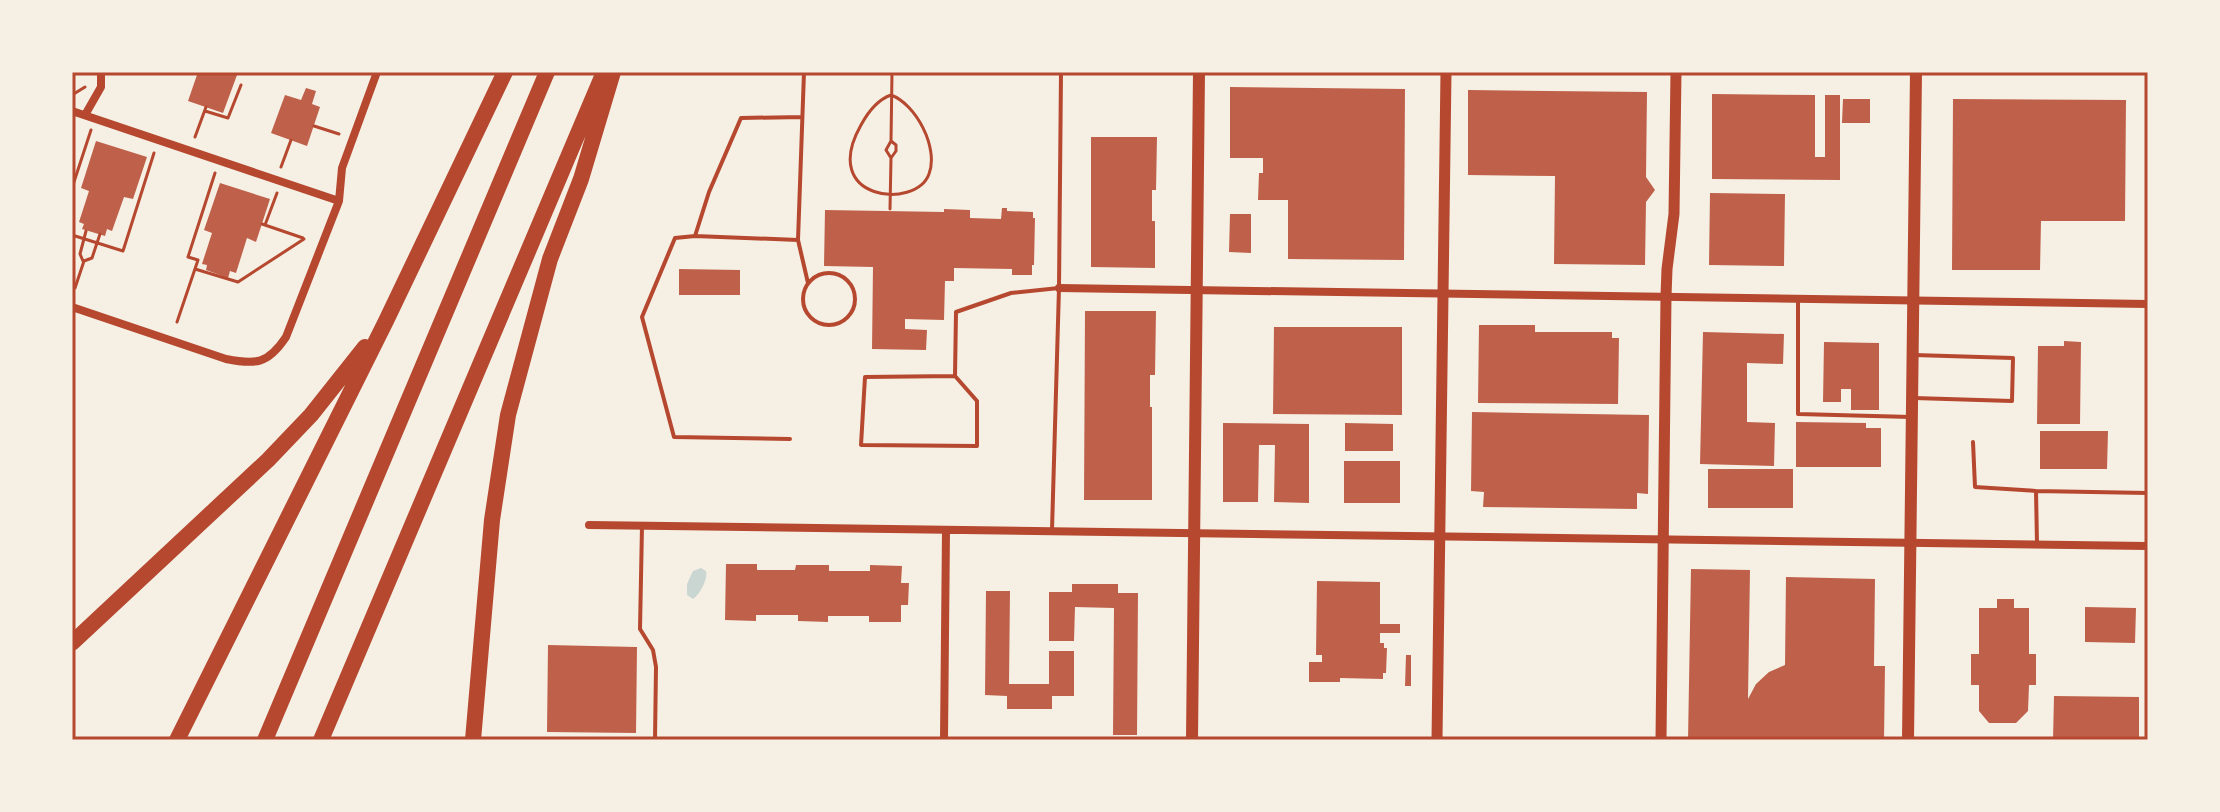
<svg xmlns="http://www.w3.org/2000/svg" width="2220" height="812" font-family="'Roboto Condensed',sans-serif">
	<rect width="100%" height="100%" fill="#f6efe4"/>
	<path fill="#c9d6d2" d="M701,568l5,3c2,8 -6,23 -13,28l-6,-4v-11l6,-13z"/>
	<path fill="#bf614a" d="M198,72h31l8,3 -14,38 -35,-12z
		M1230,87l175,2 -1,171 -116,-1v-59h-30l1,-27h4v-15h-33z
		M306,88l10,3 -4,13 8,3 -13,39 -36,-13 14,-38 16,5z
		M1468,90l179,2 -1,85 9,13 -9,12 -1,63 -91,-1 1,-88 -87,-1z
		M1712,94l103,1v62h10v-62h15v85l-128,-1z
		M1843,99h27v24h-28z
		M1953,99l173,1 -1,121h-84l-1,49h-88z
		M1091,137h66l-1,53h-4v31h3v47l-64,-1z
		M96,141l51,16 -14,42 -9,-2 -12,34 -5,-2 -2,7 -23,-7 2,-5 -5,-2 10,-31 -8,-3z
		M220,183l50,16 -14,43 -9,-4 -11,35 -6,-2 -2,7 -22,-8 1,-5 -5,-1 10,-31 -8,-3z
		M1710,193l75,1 -1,72 -75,-1z
		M1002,208h5v3l26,1v6h2l-1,47h-2v10h-20v-6l-58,-1v13h-9l-1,39 -39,-1v10l22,1 -1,20 -54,-1 1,-82 -49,-1 1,-56 119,2v-3l26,1v8l31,1z
		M1230,214h21v39l-22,-1z
		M679,269l61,1v25h-61z
		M1085,311h71l-1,64h-5v32h2v93h-68z
		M1479,325h56v7h77v6h7l-1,66 -140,-1z
		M1274,327h128v88l-129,-1z
		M1703,332l81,2 -1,30 -36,-1v59l28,1 -1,43 -74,-2z
		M2064,341l17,1 -1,82h-43l1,-78h26z
		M1824,342l55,1v67h-28v-21h-10v13h-18z
		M1472,412l177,3 -1,79 -11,-1v16l-154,-2 1,-15 -13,-1z
		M1796,422l70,1v5h15v39h-85z
		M1223,423l86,1v79l-35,-1 1,-57h-16l-1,57h-35z
		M1345,423l48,1v27h-48z
		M2040,431h68l-1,38h-67z
		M1344,461h56v42h-56z
		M1708,469h85v39h-85z
		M726,564h31v6h38l1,-5h33v6h41v-6l32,1 -1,17h8l-1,22h-7v17h-32v-6h-41v6l-30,-1v-6h-42v6l-31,-1z
		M1691,569l59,1 -2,129 8,-15 13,-12 16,-7 1,-88 89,2 -1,87h11l-1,74h-196z
		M1317,581l63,1v42h20v9h-20v10h4v5h3l-1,25h-3v6l-43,-1v4h-31v-20h13v-7h-6z
		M1072,584h46v9h20l-1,142h-24l1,-127 -39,-1 -1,34h-25v-49h23z
		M986,591h24l-1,93h40v-33h25v45h-22v13h-45v-13l-22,-1z
		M1997,599h17v9h15v46h7v31h-7l-1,26 -12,12h-27l-10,-12v-26h-8v-31h8v-46h18z
		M2085,607l51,1 -1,35 -50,-1z
		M548,645l89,2 -1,86 -89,-1z
		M1406,655h5v31h-6z
		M2054,696l85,1v43h-86z"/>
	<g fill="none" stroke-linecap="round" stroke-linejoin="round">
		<path stroke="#b5482f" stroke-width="3" d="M72,95l13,-8
			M891,95c25,9 48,53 38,79 -13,36 -111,27 -68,-49 7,-13 16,-25 30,-30z
			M205,111l23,7 13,-33
			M314,126l25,8
			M195,137l11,-30
			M891,141l-5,9 5,8 5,-7v-6l-5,-4 1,-69
			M281,167l10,-27
			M72,188l19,-58
			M890,209l1,-51
			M262,224l41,14
			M265,225l12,-32
			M72,235l51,16 31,-98
			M83,261l-3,-7 6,-23
			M195,269l43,13 66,-43
			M75,288l9,-27 8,-3 8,-24
			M177,322l21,-62 -10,-3 27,-84"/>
		<path stroke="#b5482f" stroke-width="4" d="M804,72l-6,168 10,43
			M695,236l-20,2 -33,79 32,120 116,2
			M798,240l-103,-4 14,-44 32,-74 61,-1
			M803 299a26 26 0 1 1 52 0a26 26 0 1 1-52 0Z
			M1798,301v113l113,3
			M1914,355l99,3 -1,43 -98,-3
			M955,376l-90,1 -4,68 116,1v-45l-22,-25 1,-64 55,-19 48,-5
			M1973,442l2,45 61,4 112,2
			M2036,491l1,53
			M642,526l-2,103 13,21 3,17 -1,73
			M1052,530l7,-242 2,-216"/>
		<path stroke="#b5482f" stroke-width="8" d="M72,111l267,90
			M85,115l16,-28v-15
			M1059,288l1089,16
			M72,307l154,52c30,6 42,5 60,-22l53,-136 3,-33 35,-96
			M589,525l1559,21
			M944,740l2,-210"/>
		<path stroke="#b5482f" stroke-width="11" d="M1437,740l9,-668
			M1661,740l5,-444 1,-27 7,-55 2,-142"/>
		<path stroke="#b5482f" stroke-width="12" d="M1192,740l7,-668
			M1908,740l8,-668"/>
		<path stroke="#b5482f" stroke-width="16" d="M72,643l196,-183 43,-45 54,-68
			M177,740l209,-419 119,-249
			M265,740l282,-668
			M321,740l283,-668
			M473,740l19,-220 16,-105 42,-156 31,-80 32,-107"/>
	</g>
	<rect width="2220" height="812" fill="none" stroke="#f6efe4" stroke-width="148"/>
	<rect x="74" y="74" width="2072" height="664" fill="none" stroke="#b5482f" stroke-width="3"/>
</svg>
